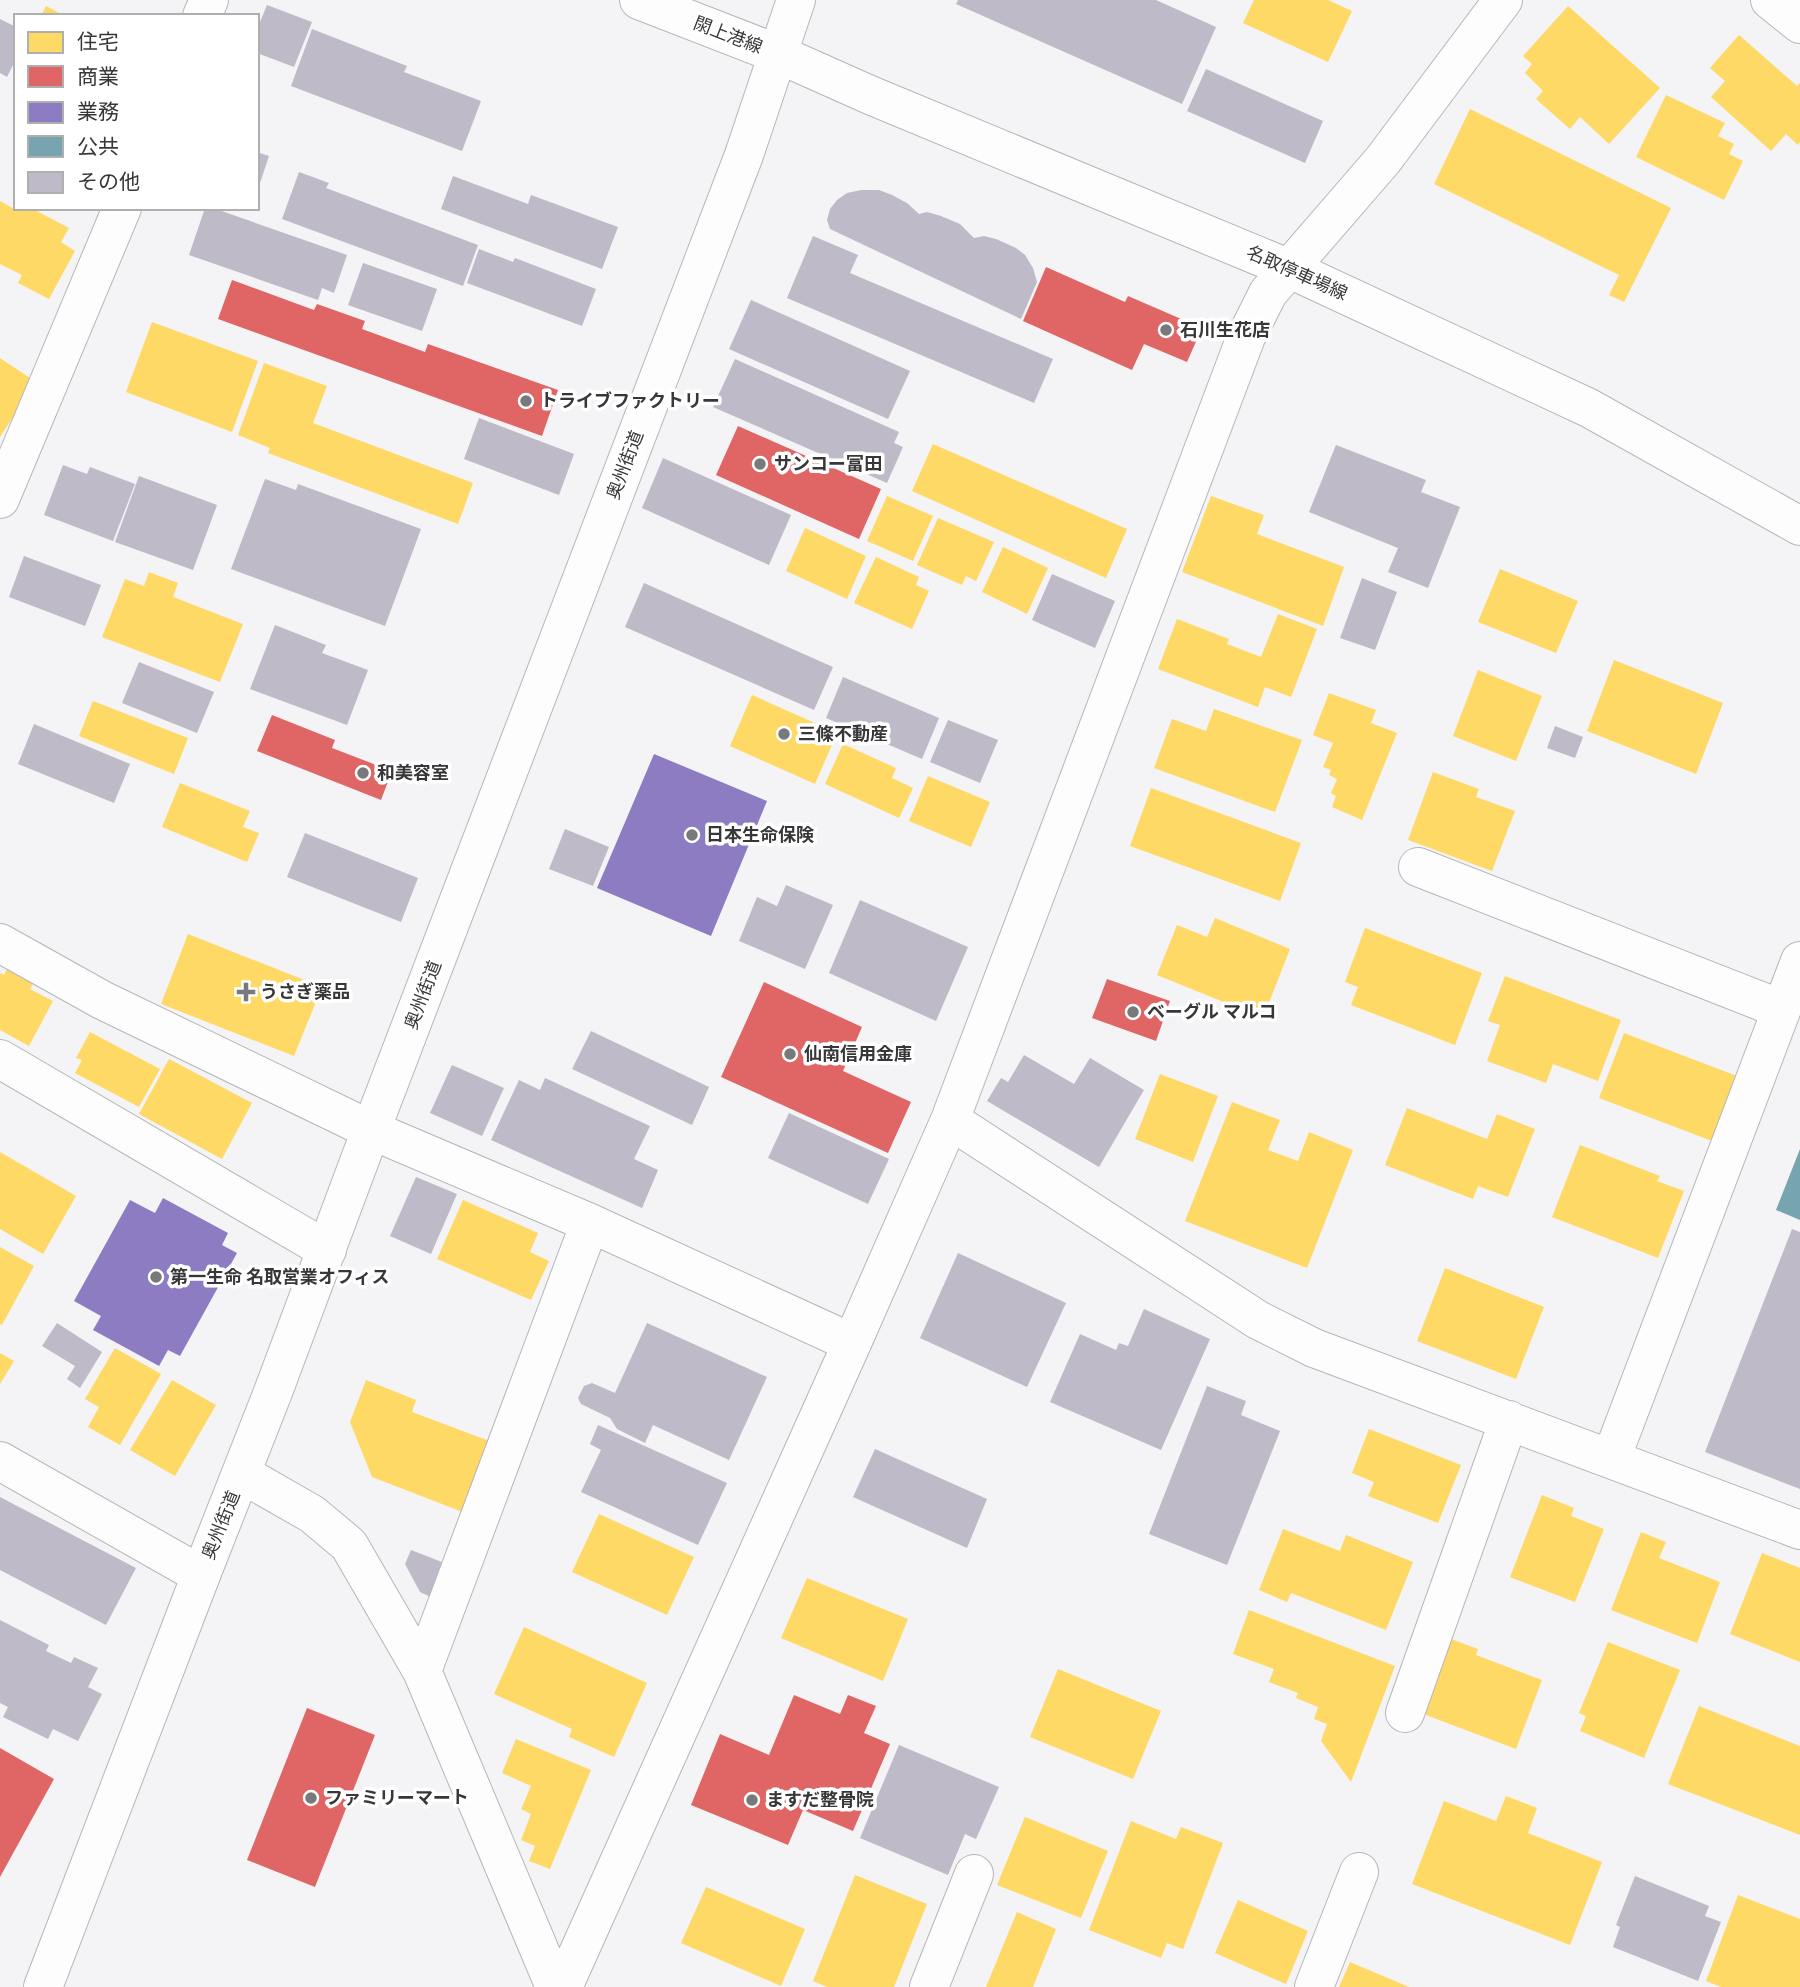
<svg xmlns="http://www.w3.org/2000/svg" width="1800" height="1987" font-family="'Titillium Web','Noto Sans JP',sans-serif">
	<rect width="100%" height="100%" fill="#f4f3f6"/>
	<path fill="#ffd966" d="M1254,0h74l24,11 -24,51 -85,-39z
		M46,6l19,10h-24z
		M1568,6l92,82 -51,56 -29,-27 -10,12 -34,-30 7,-8 -18,-18 7,-9 -9,-8z
		M1739,35l58,51 3,-3v59l-2,3 -12,-11 -15,17 -60,-54 14,-16 -15,-13z
		M1666,95l59,28 -7,13 16,8 -5,10 14,7 -19,39 -88,-43z
		M1470,109l201,99 -47,94 -15,-7 10,-20 -185,-91z
		M0,201l16,9 1,-2h14l38,20 -8,14 14,9 -26,48 -31,-16 4,-8 -22,-11z
		M152,322l106,39 -26,71 -106,-40z
		M0,358l36,24 -36,55z
		M264,363l63,23 -14,37 160,60 -15,41 -190,-71 2,-5 -32,-13z
		M933,444l194,85 -21,49 -194,-87z
		M887,496l46,20 -20,45 -46,-20z
		M1211,496l53,19 -7,19 87,33 -21,59 -141,-54z
		M938,518l56,24 -18,39 -10,-5 -4,9 -45,-20z
		M805,528l61,28 -19,43 -61,-28z
		M1003,547l45,21 -21,46 -45,-22z
		M876,557l43,20 -3,8 13,6 -17,38 -58,-26z
		M1500,569l78,32 -22,52 -78,-31z
		M149,572l29,11 -5,14 70,27 -23,58 -118,-45 23,-58 19,7z
		M1278,614l39,15 -26,68 -26,-10 -7,20 -100,-38 19,-50 52,20 -2,5 34,13z
		M1614,660l109,43 -27,71 -109,-43z
		M1478,670l64,26 -26,65 -63,-25z
		M1329,693l47,17 -5,13 26,10 -35,87 -30,-13 4,-11 -5,-3 6,-14 -8,-4 2,-5 -8,-3 10,-24 -20,-8z
		M752,695l85,38 -22,51 -85,-38z
		M93,701l95,37 -14,36 -95,-38z
		M1214,709l88,31 -27,72 -121,-44 18,-49 34,12z
		M843,744l53,24 -4,10 21,10 -14,30 -74,-34z
		M1433,772l46,17 -3,8 39,14 -23,60 -84,-31z
		M928,776l62,26 -19,45 -62,-26z
		M180,783l70,28 -7,16 16,6 -12,29 -85,-35z
		M1151,788l150,55 -21,58 -150,-55z
		M1215,918l75,31 -27,69 -106,-43 20,-50 30,12z
		M1365,928l117,45 -27,72 -104,-40 7,-18 -13,-5z
		M188,934l134,53 -28,69 -133,-52z
		M7,969l26,15 -3,5 23,12 -24,45 -29,-16v-57l4,2z
		M1505,976l116,44 -23,61 -45,-17 -7,19 -59,-22 13,-36 -12,-4z
		M90,1032l70,37 -21,38 -64,-34 7,-13 -6,-2z
		M1624,1033l113,43 -25,65 -113,-43z
		M169,1059l83,44 -30,56 -83,-45z
		M1160,1074l58,22 -25,66 -58,-23z
		M1232,1102l48,18 -12,30 30,11 11,-29 44,18 -46,118 -122,-47z
		M1407,1108l80,31 10,-25 38,15 -27,68 -30,-11 -5,13 -88,-34z
		M1580,1145l80,31 -3,5 27,10 -26,67 -106,-41z
		M0,1152l76,44 -33,58 -43,-25z
		M463,1200l75,33 -8,19 19,9 -18,39 -94,-41z
		M0,1247l34,19 -32,59 -2,-1z
		M1445,1268l99,39 -28,72 -99,-38z
		M115,1348l46,26 -41,71 -32,-18 11,-20 -14,-8z
		M0,1353l14,8 -14,23z
		M172,1380l44,25 -41,71 -45,-26z
		M366,1380l50,20 -4,12 88,33 -27,71 -101,-39 -22,-55z
		M1369,1429l92,36 -23,58 -70,-27 6,-14 -22,-9z
		M1542,1495l32,13 -3,8 33,13 -29,73 -65,-25z
		M599,1514l95,43 -27,58 -95,-43z
		M1283,1529l57,22 6,-16 67,27 -27,68 -95,-37 -4,9 -28,-12z
		M1641,1532l25,10 -7,16 61,24 -23,61 -86,-33z
		M1762,1553l38,15v94l-70,-28z
		M807,1578l101,41 -25,62 -102,-43z
		M1249,1610l146,56 -44,116 -30,-41 6,-17 -13,-5 4,-12 -22,-9 2,-5 -29,-11 5,-13 -41,-15z
		M524,1627l123,56 -33,74 -45,-20 3,-8 -78,-35z
		M1446,1637l32,12 -2,6 66,25 -26,69 -98,-37z
		M1608,1642l72,28 -36,88 -64,-27 6,-15 -7,-3z
		M1058,1669l103,42 -28,68 -103,-42z
		M1699,1706l101,40v89l-132,-51z
		M516,1739l75,31 -41,99 -21,-8 6,-15 -14,-6 10,-26 -10,-5 10,-23 -29,-13z
		M1506,1796l31,12 -9,25 74,29 -32,83 -158,-61 32,-83 52,20z
		M1025,1817l83,34 -27,67 -84,-33z
		M1131,1821l45,18 5,-12 42,16 -40,106 -16,-6 -6,15 -72,-28z
		M855,1875l72,29 -33,83h-67l-14,-6z
		M706,1887l99,42 -24,57 -100,-43z
		M1738,1895l62,24v68h-79l-15,-6z
		M1238,1900l70,31 -22,53 -71,-31z
		M1017,1912l39,17 -23,58h-47z
		M1350,1962l59,25h-70z"/>
	<path fill="#e06666" d="M1046,267l79,35 3,-6 74,32 -15,34 -43,-18 -12,26 -109,-49z
		M232,280l82,30 3,-6 48,17 -3,8 63,23 3,-8 130,46 -16,46 -324,-117z
		M738,426l143,63 -22,50 -143,-64z
		M272,715l63,25 -3,8 60,23 -11,29 -124,-49z
		M1107,979l63,22 -14,40 -64,-23z
		M764,982l98,45 -19,44 68,31 -23,51 -167,-76z
		M794,1695l46,19 8,-19 28,11 -12,27 26,11 -37,87 -50,-21 -15,35 -97,-40 29,-71 49,21z
		M307,1708l68,27 -60,152 -68,-27z
		M0,1748l54,31 -54,98z"/>
	<path fill="#8e7cc3" d="M654,754l113,47 -56,135 -114,-48z
		M163,1198l65,35 -6,12 15,8 -57,103 -12,-6 -9,16 -66,-36 8,-14 -27,-15 56,-101 25,13z"/>
	<path fill="#76a5af" d="M1800,1149v71l-24,-10z"/>
	<path fill="#bebac7" d="M958,0h198l60,27 -34,77 -226,-100z
		M267,5l45,17 -18,45 -37,-14v-24z
		M0,19l16,8v32l-9,18 -7,-4z
		M312,29l95,37 -3,6 77,29 -19,50 -171,-65z
		M1206,69l117,52 -18,42 -118,-52z
		M257,152l12,4 -11,33h-1z
		M299,172l30,11 -3,5 152,57 -15,41 -181,-67z
		M453,176l75,28 3,-9 87,32 -16,42 -161,-60z
		M861,190h18l13,5 15,8 12,11 8,-2 14,4 19,8 14,14 10,-2 12,3 20,9 9,7 8,13 4,14 -16,37 -191,-90 -3,-9 3,-11 7,-9 10,-7z
		M205,208h8l134,47 -13,38 -12,-5 -4,12 -129,-45z
		M813,236l45,19 -8,18 203,86 -19,44 -247,-105z
		M479,249l34,13 2,-4 81,31 -14,37 -115,-43z
		M363,263l74,26 -15,42 -74,-26z
		M751,300l159,71 -22,48 -159,-70z
		M735,359l164,73 -5,11 9,4 -16,36 -174,-76z
		M479,418l95,36 -15,41 -95,-36z
		M1336,445l90,35 -5,12 39,15 -32,81 -40,-16 10,-24 -89,-36z
		M663,458l128,57 -22,50 -127,-57z
		M63,465l24,9 3,-7 45,17 -22,57 -69,-26z
		M139,476l78,29 -24,65 -78,-28z
		M265,479l31,11 2,-6 123,45 -36,97 -154,-57z
		M24,556l77,29 -16,41 -76,-29z
		M1052,574l63,27 -20,47 -63,-28z
		M1362,578l35,14 -22,58 -35,-12z
		M644,583l189,84 -19,43 -189,-83z
		M275,625l51,20 -4,8 46,17 -21,55 -97,-36z
		M139,662l75,30 -17,41 -75,-30z
		M843,677l96,41 -17,41 -96,-41z
		M948,720l50,20 -18,43 -50,-21z
		M34,724l96,40 -16,39 -96,-39z
		M1555,726l28,11 -8,21 -28,-10z
		M565,829l44,18 -16,39 -44,-17z
		M305,833l113,45 -17,44 -114,-45z
		M786,885l47,20 -28,64 -66,-28 18,-44 20,9z
		M860,900l108,47 -32,74 -107,-48z
		M591,1031l118,56 -17,38 -120,-56z
		M1024,1055l50,29 16,-26 54,32 -45,77 -112,-66 14,-23 7,4z
		M452,1065l52,23 -22,48 -52,-23z
		M545,1078l105,48 -16,33 24,11 -16,38 -151,-68 28,-60 21,10z
		M789,1113l100,46 -21,45 -100,-46z
		M416,1177l41,17 -26,60 -41,-18z
		M1792,1229l8,3v257l-95,-37z
		M958,1253l108,50 -39,84 -107,-49z
		M1144,1309l66,30 -49,111 -111,-48 30,-68 36,16 3,-7 9,3z
		M57,1323l45,29 -22,36 -13,-9 8,-13 -33,-20z
		M647,1323l120,54 -38,83 -76,-35 -8,18 -28,-14 -7,-11 -29,-14 -3,-6 6,-12 8,-3 23,10z
		M1207,1386l39,15 -5,14 39,16 -53,134 -78,-31z
		M598,1425l129,58 -29,62 -117,-53 20,-42 -11,-6z
		M875,1449l112,50 -20,49 -114,-51z
		M0,1497l136,71 -30,57 -106,-55z
		M411,1550l36,14 -14,34 -13,-6 -15,-28z
		M0,1620l49,25 -3,6 25,12 3,-6 24,11 -10,19 14,7 -24,47 -25,-12 -5,10 -45,-22 5,-10 -8,-4z
		M899,1745l100,42 -23,52 -11,-5 -17,41 -88,-37z
		M1635,1876l74,30 -4,10 16,6 -23,59 -85,-34 7,-20 -4,-2z"/>
	<g fill="none" stroke-linecap="round" stroke-linejoin="round">
		<g stroke="#b6b6b8" stroke-width="40">
			<path id="minor" d="M1770,0l30,24
				M202,16l7,-16
				M0,499l122,-291
				M1418,867l363,142
				M0,943l102,57 269,130 219,93 262,120
				M0,1059l327,191
				M950,1120l308,200 56,28 486,182
				M1611,1459l189,-498
				M0,1461l201,114
				M242,1474l70,40 37,31 73,126 133,316
				M422,1671l168,-448
				M1405,1713l104,-293
				M563,1987l289,-644 98,-223 296,-783 22,-44 115,-133 120,-160
				M929,1987l45,-113
				M1314,1987l45,-115"/>
		</g>
		<g stroke="#b6b6b8" stroke-width="40">
			<path id="secondary" d="M639,0l139,54 92,41 420,174 299,139 211,118
				M43,1987l158,-412 72,-183 98,-262 373,-975 52,-155"/>
		</g>
		<use href="#minor" stroke="#fdfdfe" stroke-width="38"/>
		<use href="#secondary" stroke="#fdfdfe" stroke-width="38"/>
	</g>
	<g fill="#79797b" stroke="#fff" stroke-width="2.5">
		<circle cx="1166" cy="330" r="7"/>
		<circle cx="526" cy="401" r="7"/>
		<circle cx="760" cy="464" r="7"/>
		<circle cx="784" cy="734" r="7"/>
		<circle cx="363" cy="773" r="7"/>
		<circle cx="692" cy="835" r="7"/>
		<path d="M242.5 981.5h7v7h7v7h-7v7h-7v-7h-7v-7h7z"/>
		<circle cx="1133" cy="1012" r="7"/>
		<circle cx="790" cy="1054" r="7"/>
		<circle cx="156" cy="1277" r="7"/>
		<circle cx="311" cy="1798" r="7"/>
		<circle cx="752" cy="1800" r="7"/>
	</g>
	<g text-anchor="middle" stroke-width="7" stroke-linejoin="round" paint-order="stroke">
		<g font-size="18" fill="#373739" stroke="#fff">
			<text transform="translate(728 35) rotate(21)" y="6">閖上港線</text>
			<text transform="translate(1297 273) rotate(24)" y="6">名取停車場線</text>
			<text transform="translate(625 465) rotate(-69)" y="6">奥州街道</text>
			<text transform="translate(423 995) rotate(-69)" y="6">奥州街道</text>
			<text transform="translate(221 1525) rotate(-68)" y="6">奥州街道</text>
		</g>
		<g font-size="18" font-weight="bold" fill="#373739" stroke="#fff" text-anchor="start">
			<text x="1180" y="336">石川生花店</text>
			<text x="540" y="407">トライブファクトリー</text>
			<text x="774" y="470">サンコー富田</text>
			<text x="798" y="740">三條不動産</text>
			<text x="377" y="779">和美容室</text>
			<text x="706" y="841">日本生命保険</text>
			<text x="260" y="998">うさぎ薬品</text>
			<text x="1147" y="1018">ベーグル マルコ</text>
			<text x="804" y="1060">仙南信用金庫</text>
			<text x="170" y="1283">第一生命 名取営業オフィス</text>
			<text x="325" y="1804">ファミリーマート</text>
			<text x="766" y="1806">ますだ整骨院</text>
		</g>
	</g>
	<rect x="14" y="14" width="245" height="196" fill="#ffffff" stroke="#afafb0" stroke-width="2"/>
	<rect x="28" y="32" width="35" height="21" fill="#ffd966" stroke="#afafb0" stroke-width="2"/>
	<text x="77" y="49" font-size="21" fill="#373739">住宅</text>
	<rect x="28" y="66" width="35" height="21" fill="#e06666" stroke="#afafb0" stroke-width="2"/>
	<text x="77" y="84" font-size="21" fill="#373739">商業</text>
	<rect x="28" y="102" width="35" height="21" fill="#8e7cc3" stroke="#afafb0" stroke-width="2"/>
	<text x="77" y="119" font-size="21" fill="#373739">業務</text>
	<rect x="28" y="136" width="35" height="21" fill="#76a5af" stroke="#afafb0" stroke-width="2"/>
	<text x="77" y="154" font-size="21" fill="#373739">公共</text>
	<rect x="28" y="172" width="35" height="21" fill="#bebac7" stroke="#afafb0" stroke-width="2"/>
	<text x="77" y="189" font-size="21" fill="#373739">その他</text>
</svg>
